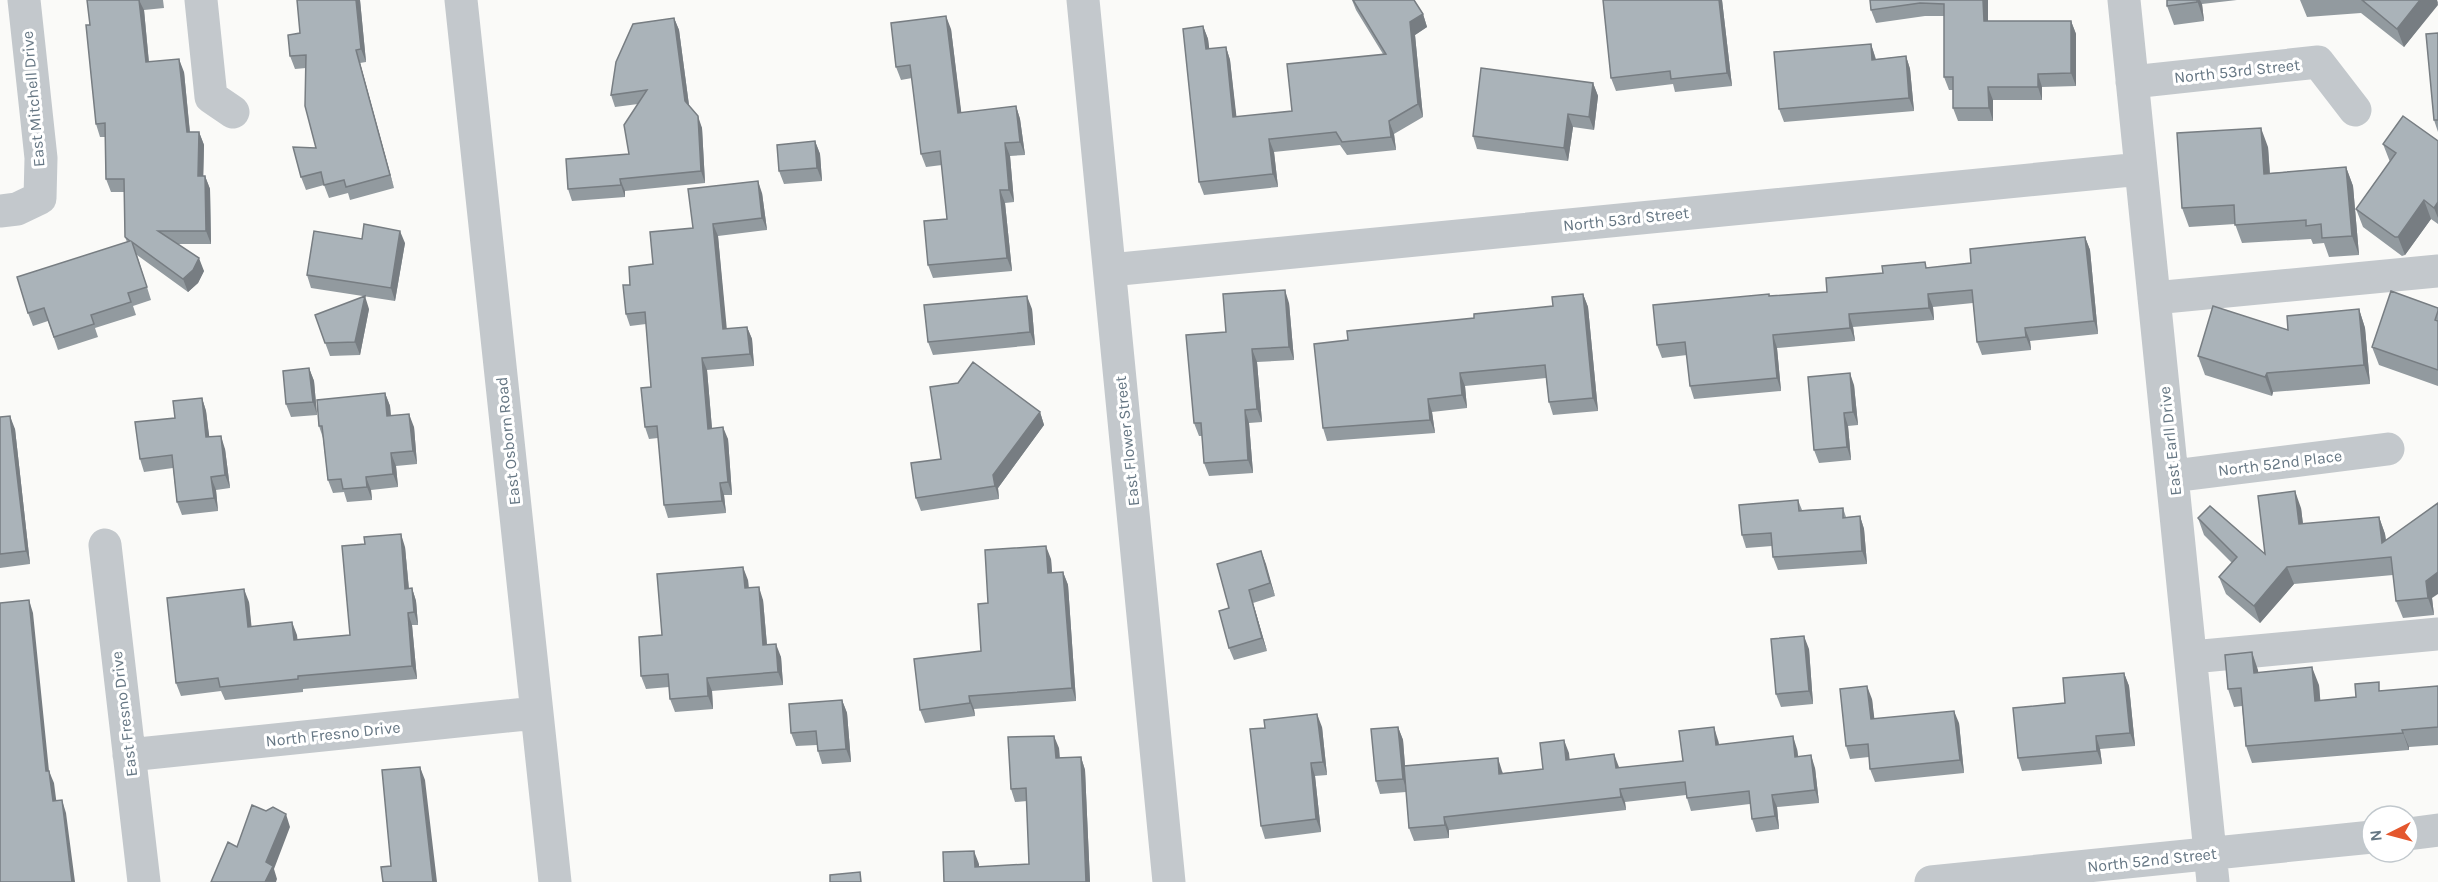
<svg xmlns="http://www.w3.org/2000/svg" width="2438" height="882" font-family="Karla,sans-serif">
	<rect width="100%" height="100%" fill="#fafaf8"/>
	<g fill="none" stroke-linecap="round" stroke-linejoin="round">
		<path stroke="#c3c8cc" stroke-width="33" d="M201 0 211 97 233 112
			M461 0 555 882
			M1083 0 1169 882
			M2124 0 2213 882
			M2132 82 2318 62 2355 110
			M0 211 17 209 40 198 41 158 24 0
			M1110 270 2141 169
			M2154 298 2438 271
			M2173 476 2388 449
			M105 545 144 882
			M2192 657 2438 634
			M129 755 536 713
			M2408 834 2438 830
			M1931 882 2372 837"/>
	</g>
	<path fill="#929a9f" d="M87 0H163L164 8 144 10 149 62 184 72 190 132H199L204 145 203 176H205L210 189 211 244H177L204 271 198 283 188 292 137 255 151 300 133 306 136 315 95 328 98 337 58 350 48 321 33 326 28 313 127 242 125 237V192H111L106 179 105 137H100L96 124 90 25Z
		M297 0H360L366 62 360 63 394 188 350 200 348 193 329 198 324 185 306 190 301 177 316 148 306 68 295 69 290 56 300 33Z
		M1352 0H1414L1423 14 1427 27 1415 35 1423 117 1394 134 1396 150 1347 155 1340 145 1274 152 1278 187 1204 195 1199 182 1203 26 1208 39 1209 49 1226 47 1230 60 1236 117 1292 111 1383 54 1356 10Z
		M1603 0H1722L1732 86 1675 92 1673 84 1616 91 1611 78Z
		M1870 0H1988V21H2071L2076 34V86L2042 87V100H1993V121H1958L1953 108V90H1949L1944 77V16H1925L1876 23 1871 10Z
		M2167 0H2237L2202 4 2204 21 2174 25 2167 6Z
		M2300 0H2437L2438 3 2404 47 2361 13 2307 17Z
		M674 18 679 30 689 105 702 128 705 183 625 191V197L572 201 568 189 629 154 638 104 615 107 611 95Z
		M951 29 961 113 1016 106 1020 119 1025 155 1010 156 1014 202 1005 203 1012 271 933 278 928 265 947 219 942 165 926 167 921 154 912 78 901 80 896 67Z
		M1871 44 1876 59 1906 56 1910 69 1914 111 1784 122 1779 109Z
		M1593 83 1598 96 1594 130 1573 127 1568 161 1477 149 1473 136Z
		M2434 120H2438V132Z
		M815 141 820 154 822 181 784 184 779 171Z
		M2438 141V224L2431 219 2405 255 2402 256 2363 227 2356 209 2390 162 2383 144Z
		M2268 147 2270 173 2346 167 2353 186 2359 255 2329 257 2324 243 2313 244 2311 239 2242 243 2235 224 2189 227 2182 208Z
		M762 193 767 230 718 236 726 329 747 327 752 339 754 366 707 370 712 428 728 439 732 495H724L726 513 668 518 664 505 658 438 649 439 645 427 651 387 646 324 630 326 626 314 630 285 693 228Z
		M2085 237 2090 250 2098 334 2030 341 2031 350 1982 355 1977 342 1973 303 1933 307 1934 320 1853 327 1855 341 1777 348 1781 391 1694 399 1690 386 1687 355 1662 358 1657 345 1769 294 1770 296 1827 292 1883 273 1971 263Z
		M362 239 405 243 395 301 311 288 307 275Z
		M1583 294 1588 307 1598 411 1553 415 1549 402 1546 378 1465 386 1467 408 1432 412 1435 433 1327 441 1323 428 1348 340 1474 318 1553 306Z
		M1289 303 1294 360 1257 362 1262 422 1249 423 1253 473 1209 476 1204 463 1202 436H1199L1194 423 1226 332Z
		M2438 308V386L2379 365 2372 347Z
		M369 309 360 355 330 356 315 315Z
		M1032 309 1035 345 933 355 928 342Z
		M2359 309 2365 328 2370 384 2273 392 2272 396 2205 375 2198 356Z
		M309 368 314 381 317 415 291 417 286 404Z
		M1854 385 1858 425 1848 426 1851 460 1819 463 1814 450Z
		M385 393 390 406 391 416 414 427 417 464 396 466 398 487 371 490 372 500 347 502 344 492 333 493 328 480 323 438 319 426Z
		M202 398 206 411 209 437 225 449 230 488 216 490 218 511 182 515 177 502 173 468 144 472 140 459 175 418Z
		M1040 412 1044 425 998 488 999 499 921 511 916 498 941 459Z
		M0 417 15 429 30 564 0 568Z
		M1798 500 1802 510 1843 508 1846 517 1860 516 1864 529 1867 564 1778 570 1773 557 1772 546 1746 548 1742 535Z
		M2301 508 2303 524 2379 517 2385 534 2386 540 2432 598 2434 615 2403 618 2396 601 2393 575 2294 584 2260 623 2226 594 2219 577 2232 563 2204 535 2198 518 2265 554Z
		M405 547 409 589 412 588 416 601 418 625H412L417 679 303 689V692L225 700 221 691 181 696 176 683 249 602 251 627 297 635V640L350 635Z
		M1261 551 1275 596 1253 603 1267 651 1234 660 1229 648V608Z
		M1051 559 1052 573 1063 572 1068 585 1076 701 974 709 975 716 925 723 920 710 981 651 988 603Z
		M748 580 749 588 763 600 767 644 781 657 783 685 712 691 713 709 675 712 670 699 669 687 646 689 641 676 662 635Z
		M1809 649 1813 704 1781 707 1776 694Z
		M2258 670V672L2319 685 2320 701 2356 697 2382 691 2438 686V745L2409 747V750L2252 763 2246 746 2242 706 2234 707 2228 689Z
		M2124 673 2129 686 2135 746 2100 749 2102 764 2022 771 2018 758 2065 703Z
		M1872 699 1874 719 1959 723 1964 773 1875 782 1870 769 1869 757 1850 759 1846 746Z
		M842 700 847 713 851 762 822 764 818 751 817 745 796 746 791 733Z
		M1322 727 1327 775 1315 776 1321 832 1265 839 1261 826Z
		M1398 727 1403 740 1405 766 1502 771 1503 773 1543 769 1569 753V759L1619 768 1683 761 1718 740 1719 744 1797 749 1798 756 1815 768 1819 803 1777 807 1779 829 1756 832 1752 819 1750 804 1691 811 1686 795 1625 802 1626 810 1449 830V838L1414 841 1409 828 1406 792 1380 794 1376 781Z
		M1059 748 1060 758 1081 757 1085 770 1090 882H944L979 864V867L1029 864 1027 801 1015 802 1011 789Z"/>
	<path fill="#777d82" d="M139 0 144 10 150 75 146 62Z
		M356 0H360L366 62 361 49Z
		M1719 0H1722L1732 86 1727 73Z
		M1983 0H1988V34L1984 21Z
		M2197 0H2200L2202 4 2204 21Z
		M2420 0H2437L2438 5 2404 47 2397 29Z
		M1423 14 1427 27 1415 35 1423 117 1418 104 1410 22Z
		M946 16 951 29 963 126 958 113Z
		M674 18 679 30 690 113 685 101Z
		M2071 21 2076 34V86L2071 73Z
		M1203 26 1208 39 1211 62 1206 49Z
		M1871 44 1875 57 1877 72 1872 60Z
		M1226 47 1230 60 1238 130 1233 117Z
		M356 50 360 63 394 188 390 175Z
		M1906 56 1910 69 1914 111 1909 98Z
		M179 59 184 72 191 145 187 132Z
		M2038 74 2042 87V100L2038 87Z
		M1593 83 1598 96 1594 130 1589 117Z
		M1988 87 1993 100V121L1989 108Z
		M1016 106 1020 119 1025 155 1020 142Z
		M1568 114 1573 127 1568 161 1564 148Z
		M698 116 702 128 705 183 701 171Z
		M1389 121 1394 134 1396 150 1391 137Z
		M2261 128 2268 147 2271 193 2264 174Z
		M199 132 204 145 203 189 198 176Z
		M1269 139 1274 152 1278 187 1273 174Z
		M815 141 820 154 822 181 817 168Z
		M1005 143 1010 156 1014 202 1009 190Z
		M2346 167 2353 186 2359 255 2352 236Z
		M205 176 210 189 211 244 206 231Z
		M620 179 625 191V197L621 185Z
		M758 181 762 193 767 230 762 218Z
		M1000 190 1005 203 1012 271 1007 258Z
		M2424 200 2431 219 2405 255 2398 237Z
		M2438 202V218L2434 208Z
		M713 224 718 236 728 341 723 329Z
		M400 231 405 243 395 301 391 288Z
		M2085 237 2090 250 2098 334 2094 321Z
		M199 258 204 271 198 283 188 292 183 279Z
		M1285 290 1289 303 1294 360 1289 347Z
		M1583 294 1588 307 1598 411 1593 398Z
		M1928 294 1933 307 1934 320 1929 308Z
		M365 296 369 309 360 355 355 342Z
		M1027 296 1032 309 1035 345 1030 332Z
		M2359 309 2365 328 2370 384 2364 365Z
		M1849 314 1853 327 1855 341 1850 328Z
		M747 327 752 339 754 366 750 354Z
		M2025 328 2030 341 2031 350 2026 337Z
		M1773 335 1777 348 1781 391 1777 378Z
		M1252 349 1257 362 1262 422 1257 409Z
		M702 358 707 370 713 441 708 429Z
		M309 368 314 381 317 415 313 402Z
		M1460 373 1465 386 1467 408 1462 395Z
		M1850 373 1854 385 1858 425 1853 412Z
		M2267 373 2273 392 2272 396 2265 377Z
		M385 393 390 406 392 429 387 416Z
		M202 398 206 411 211 450 206 437Z
		M1428 399 1432 412 1435 433 1430 420Z
		M1245 410 1249 423 1253 473 1248 460Z
		M1040 412 1044 425 998 488 999 499 995 486 993 475Z
		M1844 413 1848 426 1851 460 1847 447Z
		M409 414 414 427 417 464 413 451Z
		M10 416 15 429 30 564 26 551Z
		M723 427 728 439 732 495 728 482Z
		M221 436 225 449 230 488 225 475Z
		M391 453 396 466 398 487 393 474Z
		M211 477 216 490 218 511 214 498Z
		M366 477 371 490 372 500 367 487Z
		M720 483 724 495 726 513 722 501Z
		M2295 491 2301 508 2305 541 2299 524Z
		M1860 516 1864 529 1867 564 1862 551Z
		M2379 517 2385 534 2388 558 2382 543Z
		M401 534 405 547 410 602 405 589Z
		M1046 546 1051 559 1053 586 1048 573Z
		M1261 551 1266 564 1275 596 1270 583Z
		M743 567 748 580 749 601 745 588Z
		M2287 567 2294 584 2260 623 2254 606Z
		M1063 572 1068 585 1076 701 1072 688Z
		M2438 572V594L2432 598 2434 615 2428 598 2426 581Z
		M759 587 763 600 768 658 763 645Z
		M412 588 416 601 418 625 414 612Z
		M244 589 249 602 253 640 248 627Z
		M1249 590 1253 603 1267 651 1262 638Z
		M29 600 33 613 49 771 54 783 58 814 53 801 46 771Z
		M408 613 412 625 417 679 412 666Z
		M292 622 297 635 299 653 294 640Z
		M1804 636 1809 649 1813 704 1809 691Z
		M776 644 781 657 783 685 778 672Z
		M2252 652 2258 670 2260 690 2254 673Z
		M2312 667 2319 685 2322 719 2315 701Z
		M2124 673 2129 686 2135 746 2130 733Z
		M707 678 712 691 713 709 708 696Z
		M1867 686 1872 699 1876 732 1871 719Z
		M969 696 974 709 975 716 970 703Z
		M842 700 847 713 851 762 846 749Z
		M1954 711 1959 723 1964 773 1960 760Z
		M1317 714 1322 727 1327 775 1323 762Z
		M1398 727 1403 740 1407 791 1403 779Z
		M1714 727 1718 740 1721 757 1716 745Z
		M2402 730 2409 747V750L2403 733Z
		M1054 736 1059 748 1060 771 1056 758Z
		M1793 736 1797 749 1800 769 1795 757Z
		M2096 736 2100 749 2102 764 2097 751Z
		M1564 740 1569 753 1571 772 1566 760Z
		M1614 754 1619 767 1621 781 1616 768Z
		M1811 755 1815 768 1819 803 1815 790Z
		M1081 757 1085 770 1090 882H1086Z
		M1498 758 1502 771 1504 787 1499 774Z
		M1311 763 1315 776 1321 832 1316 819Z
		M420 767 425 780 437 882H433Z
		M1620 789 1625 802 1626 810 1621 797Z
		M1772 795 1777 807 1779 829 1775 816Z
		M62 800 66 813 75 882H72Z
		M286 814 290 827 274 869 277 879 276 882H265L266 862Z
		M1444 817 1449 830V838L1445 825Z
		M974 851 979 864V880L975 867Z"/>
	<path fill="#aab3b9" stroke="#777d82" stroke-width="1.5" d="M87 0H139L146 62 179 59 187 132H199L198 176H205L206 231H158L199 258 193 270 183 279 132 242 147 287 128 293 131 302 91 315 94 324 54 337 44 308 28 313 17 277 130 241 125 237 124 179H106L105 123 96 124 86 25H90Z
		M297 0H356L361 49 356 50 390 175 346 187 344 180 324 185 321 172 301 177 293 147 316 148 305 106 306 55 290 56 288 35 300 33Z
		M1353 0H1414L1423 14 1410 22 1418 104 1389 121 1391 137 1342 142 1336 132 1269 139 1273 174 1199 182 1183 29 1203 26 1206 49 1226 47 1233 117 1292 111 1287 64 1386 54Z
		M1603 0H1719L1727 73 1671 79 1670 71 1611 78Z
		M1870 0H1983L1984 21H2071V73L2038 74V87H1988L1989 108H1953V77H1944V4L1920 3 1871 10Z
		M2167 0H2197V2L2167 6Z
		M2362 0H2420L2397 29Z
		M946 16 958 113 1016 106 1020 142 1005 143 1009 190H1000L1007 258 928 265 924 221 947 219 940 151 921 154 910 65 896 67 891 23Z
		M674 18 685 101 698 116 701 171 620 179 621 185 568 189 566 159 629 154 624 125 647 90 611 95 616 62 633 24Z
		M2438 33V120H2434L2426 34Z
		M1871 44 1872 60 1906 56 1909 98 1779 109 1774 52Z
		M1481 68 1593 83 1589 117 1568 114 1564 148 1473 136Z
		M2403 116 2438 141V202L2434 208 2424 200 2398 237H2395L2356 209 2396 153 2383 144Z
		M2261 128 2264 174 2346 167 2352 236 2322 238 2321 224 2306 226V220L2235 225 2234 205 2182 208 2177 133Z
		M815 141 817 168 779 171 777 145Z
		M758 181 762 218 713 224 723 329 747 327 750 354 702 358 708 429 723 427 728 482 720 483 722 501 664 505 657 426 645 427 641 388 651 387 645 312 626 314 623 285H630L629 267 653 264 650 232 693 228 688 189Z
		M364 224 400 231 391 288 307 275 314 231 362 239Z
		M2085 237 2094 321 2025 328 2026 337 1977 342 1972 290 1928 294 1929 308 1849 314 1850 328 1773 335 1777 378 1690 386 1685 342 1657 345 1653 305 1769 294V296L1827 292 1826 278 1883 273 1882 266 1925 262 1926 268 1971 263 1970 249Z
		M1285 290 1289 347 1252 349 1257 409 1245 410 1248 460 1204 463 1201 423H1194L1186 335 1226 332 1223 294Z
		M2391 291 2438 308V311L2435 320 2438 321V370L2372 347Z
		M1583 294 1593 398 1549 402 1545 365 1460 373 1462 395 1428 399 1430 420 1323 428 1314 344 1348 340 1347 331 1474 318V314L1553 306 1552 297Z
		M365 296 355 342 325 343 315 315Z
		M1027 296 1030 332 928 342 924 305Z
		M2213 306 2288 330 2287 316 2359 309 2364 365 2267 373 2265 377 2198 356Z
		M973 362 1040 412 993 475 995 486 916 498 911 463 941 459 930 387 958 383Z
		M309 368 313 402 286 404 283 371Z
		M1850 373 1853 412 1844 413 1847 447 1814 450 1808 377Z
		M385 393 387 416 409 414 413 451 391 453 393 474 366 477 367 487 343 489 341 479 328 480 322 426H319L317 400Z
		M202 398 206 437 221 436 225 475 211 477 214 498 177 502 172 455 140 459 135 422 175 418 173 401Z
		M10 416 26 551 0 554V417Z
		M2295 491 2299 524 2379 517 2382 543 2438 503V572L2426 581 2428 598 2396 601 2391 557 2287 567 2254 606 2219 577 2237 557 2198 518 2210 506 2265 554 2258 496Z
		M1798 500 1799 511 1843 508V518L1860 516 1862 551 1773 557 1771 533 1742 535 1739 505Z
		M401 534 405 589 412 588 414 612 408 613 412 666 298 676V679L220 687 218 678 176 683 167 598 244 589 248 627 292 622 294 640 350 635 342 546 365 544 364 537Z
		M1046 546 1048 573 1063 572 1072 688 969 696 970 703 920 710 914 659 981 651 978 604 988 603 985 550Z
		M1261 551 1270 583 1249 590 1262 638 1229 648 1219 611 1229 608 1217 564Z
		M743 567 745 588 759 587 763 645 776 644 778 672 707 678 708 696 670 699 668 674 641 676 639 637 662 635 657 574Z
		M29 600 46 771H49L53 801 62 800 72 882H0V603Z
		M1804 636 1809 691 1776 694 1771 639Z
		M2252 652 2254 673 2312 667 2315 701 2356 697 2355 684 2379 682V691L2438 686V727L2402 730 2403 733 2246 746 2241 688 2228 689 2225 655Z
		M2124 673 2130 733 2096 736 2097 751 2018 758 2013 708 2065 703 2063 678Z
		M1867 686 1871 719 1954 711 1960 760 1870 769 1868 744 1846 746 1840 689Z
		M842 700 846 749 818 751 816 731 791 733 789 704Z
		M1317 714 1323 762 1311 763 1316 819 1261 826 1250 729 1265 728 1264 720Z
		M1398 727 1403 779 1376 781 1371 729Z
		M1714 727 1716 745 1793 736 1795 757 1811 755 1815 790 1772 795 1775 816 1752 819 1749 791 1687 798 1685 782 1620 789 1621 797 1444 817 1445 825 1409 828 1404 766 1498 758 1499 774 1543 769 1540 743 1564 740 1566 760 1614 754 1616 768 1683 761 1679 731Z
		M1054 736 1056 758 1081 757 1086 882H944L943 852 974 851 975 867 1029 864 1026 788 1011 789 1008 737Z
		M420 767 433 882H383L381 867 391 866 382 770Z
		M252 805 266 811 273 807 286 814 266 862 273 866 265 882H211L228 842 237 847Z
		M860 872 861 882H830V875Z"/>
	<g text-anchor="middle" dominant-baseline="central" stroke-width="6" stroke-linejoin="round" paint-order="stroke">
		<g font-size="16" fill="#657683" stroke="#fff">
			<text transform="translate(2237 71) rotate(-6)">North 53rd Street</text>
			<text transform="translate(33 99) rotate(-95)">East Mitchell Drive</text>
			<text transform="translate(1626 219) rotate(-6)">North 53rd Street</text>
			<text transform="translate(508 441) rotate(-96)">East Osborn Road</text>
			<text transform="translate(1127 441) rotate(-96)">East Flower Street</text>
			<text transform="translate(2170 441) rotate(-96)">East Earll Drive</text>
			<text transform="translate(2280 463) rotate(-7)">North 52nd Place</text>
			<text transform="translate(124 714) rotate(-97)">East Fresno Drive</text>
			<text transform="translate(333 734) rotate(-6)">North Fresno Drive</text>
			<text transform="translate(2152 860) rotate(-6)">North 52nd Street</text>
		</g>
	</g>
	<g transform="translate(2390 834) rotate(264)"><circle r="28" fill="#ffffff" stroke="#c1c8cd" stroke-width="1.5"/>
	<path d="M0-4.5L10 22L0 15L-10 22Z" fill="#e4572e"/>
	<text y="-9" font-size="16" font-weight="bold" text-anchor="middle" fill="#657683">N</text>
	</g>
</svg>
